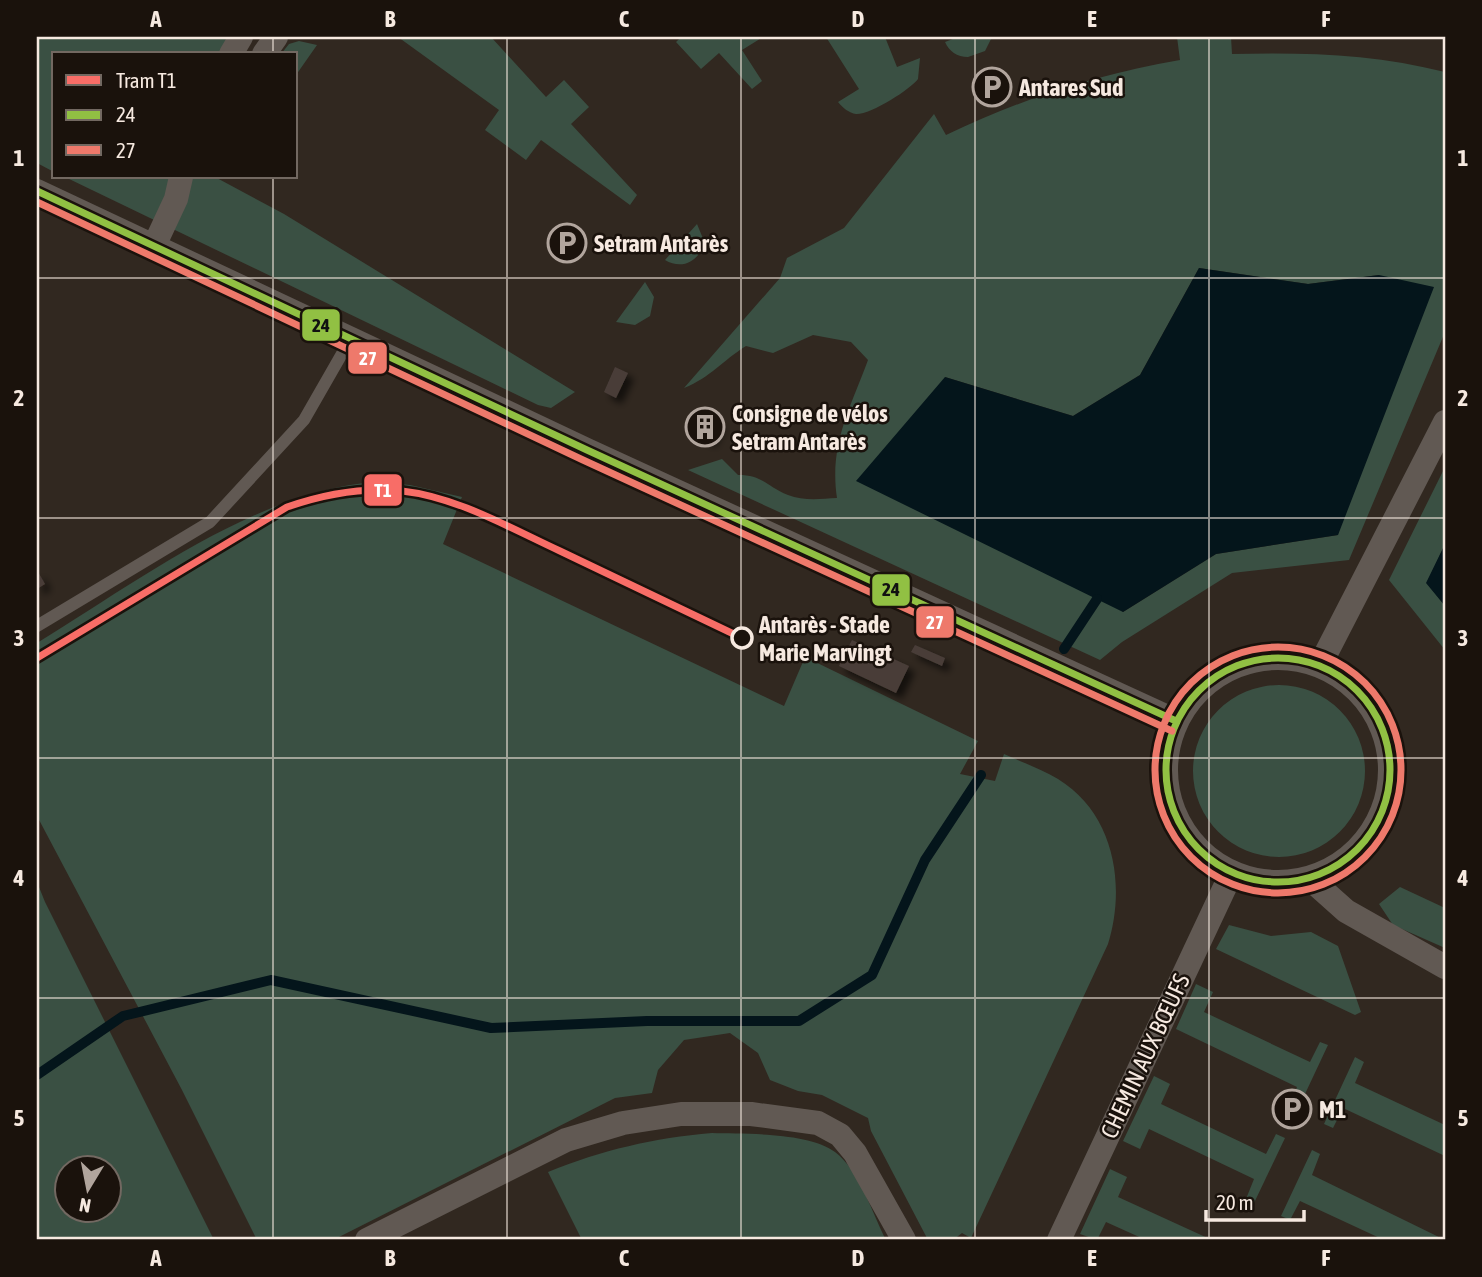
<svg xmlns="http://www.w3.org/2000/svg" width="1482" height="1277" font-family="'Asap Condensed',sans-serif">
	<defs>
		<filter id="shadow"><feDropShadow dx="6" dy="6" stdDeviation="3.5" flood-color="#0009"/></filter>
	</defs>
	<rect width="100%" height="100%" fill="#312820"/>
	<path fill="#3a5043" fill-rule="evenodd" d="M37 37H251L239 54H54V172L37 163Z
		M398 37H491L546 97 564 80 589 107 571 124 637 195 630 205 541 140 526 160 485 130 499 110Z
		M681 37H763L742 50 762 81 752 89 719 53 701 69 676 42Z
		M826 37H885L897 67 920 58 918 79C911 89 870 115 856 114 849 113 843 108 838 102L859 89Z
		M958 37H992L985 51 968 57C957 57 949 51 945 42Z
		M1177 37H1231L1232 54C1304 52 1375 54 1445 72V332L1349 560 1232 573 1122 642 1100 660 688 470 722 459 738 475C763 475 766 486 788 495 803 501 820 499 837 498 829 445 850 409 868 360L851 342 813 335 773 353 746 346C722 361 711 377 684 388L780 278 787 258 844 228 934 114 946 135C1024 98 1095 75 1180 60ZM1199 268 1308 284 1379 275 1338 535 1216 554 1123 612 945 377 1073 416 1140 375Z
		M299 41 317 45 296 75V54H281L289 44Z
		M65 177H215L284 214 575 392 551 408 538 405Z
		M697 224 704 241C701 260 683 271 665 260Z
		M645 282 654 297 650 316 635 325 616 322Z
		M1445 467V544L1427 583 1445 606V650L1389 580Z
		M376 482 410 485 462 497 443 544 784 706 805 657 978 741 960 774 995 781 1004 754C1022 762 1041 769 1058 779 1115 814 1126 886 1108 944L971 1238 962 1233 953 1240H928L871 1131 868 1118 822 1095 798 1091 770 1080 758 1053 730 1033 684 1040 658 1070 652 1093 615 1098 333 1240H257L182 1090 37 816V643C137 582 258 490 376 482Z
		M1193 771a86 86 0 1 1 172 0a86 86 0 1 1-172 0Z
		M37 882 45 902 214 1240H37ZM66 1168H108V1210H66Z
		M1400 887 1445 908V948L1393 925 1379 904Z
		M1229 925 1271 936 1311 932 1338 946 1361 1012 1355 1015 1216 949Z
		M1196 984 1213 992 1204 1012 1310 1062 1320 1042 1328 1045 1297 1111 1289 1107 1297 1087 1176 1029Z
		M1355 1057 1364 1062 1355 1083 1445 1125V1156L1343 1108 1333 1128 1324 1124Z
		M1154 1076 1170 1084 1161 1104 1266 1154 1276 1134 1285 1138 1254 1203 1246 1199 1254 1179 1149 1129 1140 1149 1123 1141Z
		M712 1133C744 1134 809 1132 835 1152 860 1171 872 1213 886 1240H582L548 1172C602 1150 654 1138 712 1133Z
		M1312 1150 1320 1154 1312 1175 1445 1240H1384L1300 1201 1290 1220 1281 1216Z
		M1110 1169 1127 1177 1118 1197 1212 1240H1146L1106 1222 1097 1240 1080 1234Z"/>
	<path fill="#04151b" d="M1199 268 1308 284 1379 275 1434 287 1338 535 1216 554 1123 612 856 481 945 377 1073 416 1140 375Z
		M1445 544V606L1426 583Z"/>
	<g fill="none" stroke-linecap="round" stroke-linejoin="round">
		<path stroke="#04151b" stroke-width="10" d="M1064 649 1097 599
			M37 1075 123 1016 271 980 491 1028 647 1021H799L872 975 925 860 981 775"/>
	</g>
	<path fill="#493e39" filter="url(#shadow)" d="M615 367 628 373 616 398 604 392Z
		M701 413 719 422 710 441 692 432Z
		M37 570 45 584 37 589Z
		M852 640 909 666 896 693 839 666Z
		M915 645 945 658 942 666 911 652Z"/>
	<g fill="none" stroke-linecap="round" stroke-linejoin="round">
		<path stroke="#615953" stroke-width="12" d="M37 626 210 522 304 420 351 338"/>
		<path stroke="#615953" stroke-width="24" d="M231 54 241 37
			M264 54 276 37
			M37 191 587 450 1176 721
			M154 246 176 199 181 177
			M1166 770a112 112 0 1 1 224 0a112 112 0 1 1-224 0Z
			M1320 665 1445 422
			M1309 878 1346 911 1445 967
			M367 1240 566 1140 623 1123 681 1114H751L818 1123 840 1135 855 1153 904 1240
			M1059 1240 1232 872"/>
		<defs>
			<path id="bus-1" d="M37 191 587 450 1176 721
				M1166 770a112 112 0 1 1 224 0a112 112 0 1 1-224 0Z"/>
			<path id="bus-2" d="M37 202 583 460 1172 731
				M1155 770a123 123 0 1 1 246 0a123 123 0 1 1-246 0Z"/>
		</defs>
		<use href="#bus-1" stroke="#1a120c" stroke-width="12"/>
		<use href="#bus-2" stroke="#1a120c" stroke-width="12"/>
		<use href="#bus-1" stroke="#91c043" stroke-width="7"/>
		<use href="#bus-2" stroke="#ee796b" stroke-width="7"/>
		<defs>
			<path id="tram-1" d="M37 658 287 507C324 494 362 487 402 491 457 497 510 528 560 551 621 580 681 609 742 638"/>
		</defs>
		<use href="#tram-1" stroke="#1a120c" stroke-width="12"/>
		<use href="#tram-1" stroke="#f86d67" stroke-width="7"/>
	</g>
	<path fill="none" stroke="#f6e9e0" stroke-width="2" stroke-opacity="0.55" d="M273 37V54M507 37V1240M741 37V1240M975 37V1240M1209 37V1240M273 177V1240M37 278H1445M37 518H1445M37 758H1445M37 998H1445"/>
	<defs>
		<symbol id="parking-ring" viewBox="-11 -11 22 22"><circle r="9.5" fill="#1a120c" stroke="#b1a59d" stroke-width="1.5"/><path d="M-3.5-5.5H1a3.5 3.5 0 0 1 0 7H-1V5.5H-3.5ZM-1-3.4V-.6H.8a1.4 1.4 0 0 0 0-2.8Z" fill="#b1a59d"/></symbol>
		<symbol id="building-ring" viewBox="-11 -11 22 22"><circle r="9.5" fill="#1a120c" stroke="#b1a59d" stroke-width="1.5"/><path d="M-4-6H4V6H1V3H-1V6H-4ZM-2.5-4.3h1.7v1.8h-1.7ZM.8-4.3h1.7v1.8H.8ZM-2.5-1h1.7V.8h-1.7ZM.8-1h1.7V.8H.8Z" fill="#b1a59d"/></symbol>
	</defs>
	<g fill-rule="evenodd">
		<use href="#parking-ring" x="970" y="65" width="44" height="44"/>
		<use href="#parking-ring" x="545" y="221" width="44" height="44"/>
		<use href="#building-ring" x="683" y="405" width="44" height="44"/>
		<use href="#parking-ring" x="1270" y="1087" width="44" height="44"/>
	</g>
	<circle fill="#1a120c" stroke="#f6e9e0" stroke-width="3.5" cx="742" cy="638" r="10"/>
	<g text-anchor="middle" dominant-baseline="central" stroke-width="5" stroke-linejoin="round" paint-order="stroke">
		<g font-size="24" font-weight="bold" fill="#f6e9e0" stroke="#1a120c" text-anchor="start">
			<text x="1019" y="87">Antares Sud</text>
			<text x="594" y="243">Setram Antarès</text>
			<text x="732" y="413">Consigne de vélos<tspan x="732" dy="28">Setram Antarès</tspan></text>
			<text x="1319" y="1109">M1</text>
		</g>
		<g font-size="24" font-weight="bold" fill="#f6e9e0" stroke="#1a120c" text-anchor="start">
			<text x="759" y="624">Antarès - Stade<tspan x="759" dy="28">Marie Marvingt</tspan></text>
		</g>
		<g font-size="24" fill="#f6e9e0" stroke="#1a120c">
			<text transform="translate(1145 1056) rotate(-65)">CHEMIN AUX BŒUFS</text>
		</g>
	</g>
	<g stroke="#1a120c" stroke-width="2.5">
		<rect x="301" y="308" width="40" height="34" rx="7" fill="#91c043"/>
		<rect x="347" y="341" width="41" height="34" rx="7" fill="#ee796b"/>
		<rect x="363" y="473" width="40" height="34" rx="7" fill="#f86d67"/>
		<rect x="871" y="573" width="40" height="34" rx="7" fill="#91c043"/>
		<rect x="915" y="605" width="40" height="34" rx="7" fill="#ee796b"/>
	</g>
	<g font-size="19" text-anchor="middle" font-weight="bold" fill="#fff">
		<text x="368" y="365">27</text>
		<text x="383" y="497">T1</text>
		<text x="935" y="629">27</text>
	</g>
	<g font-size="19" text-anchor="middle" font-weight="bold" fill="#111">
		<text x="321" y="332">24</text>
		<text x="891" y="596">24</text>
	</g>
	<rect width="1482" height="1277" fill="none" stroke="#1a120c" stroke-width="77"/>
	<rect x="52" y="52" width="245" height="126" fill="#1a120c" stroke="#726861" stroke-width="2"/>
	<rect x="66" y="75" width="35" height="10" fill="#f86d67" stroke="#726861" stroke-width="2"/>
	<text x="116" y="88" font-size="21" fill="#f6e9e0">Tram T1</text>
	<rect x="66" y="110" width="35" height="10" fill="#91c043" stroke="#726861" stroke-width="2"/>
	<text x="116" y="122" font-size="21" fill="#f6e9e0">24</text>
	<rect x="66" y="145" width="35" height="10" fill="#ee796b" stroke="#726861" stroke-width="2"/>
	<text x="116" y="158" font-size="21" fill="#f6e9e0">27</text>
	<g transform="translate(88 1189) rotate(190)"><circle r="33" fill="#1a120c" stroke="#726861" stroke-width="2"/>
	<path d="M0-5L12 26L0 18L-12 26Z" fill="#b1a59d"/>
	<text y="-10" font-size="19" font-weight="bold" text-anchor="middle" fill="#f6e9e0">N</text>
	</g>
	<path d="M1206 1210v10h98v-10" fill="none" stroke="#f6e9e0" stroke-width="3.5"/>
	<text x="1216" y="1210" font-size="21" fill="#f6e9e0" stroke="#1a120c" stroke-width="5" paint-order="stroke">20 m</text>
	<rect x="38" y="38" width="1406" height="1200" fill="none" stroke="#f6e9e0" stroke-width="2.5"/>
	<g font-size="23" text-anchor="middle" font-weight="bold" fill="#f6e9e0">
		<text x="156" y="27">A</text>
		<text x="390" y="27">B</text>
		<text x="624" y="27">C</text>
		<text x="858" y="27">D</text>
		<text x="1092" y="27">E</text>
		<text x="1326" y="27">F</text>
		<text x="19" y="166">1</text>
		<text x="1463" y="166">1</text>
		<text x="19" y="406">2</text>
		<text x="1463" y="406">2</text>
		<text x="19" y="646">3</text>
		<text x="1463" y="646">3</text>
		<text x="19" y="886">4</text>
		<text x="1463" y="886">4</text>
		<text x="19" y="1126">5</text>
		<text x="1463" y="1126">5</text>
		<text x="156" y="1266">A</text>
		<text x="390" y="1266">B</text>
		<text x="624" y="1266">C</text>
		<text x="858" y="1266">D</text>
		<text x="1092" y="1266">E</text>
		<text x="1326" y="1266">F</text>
	</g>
</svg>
